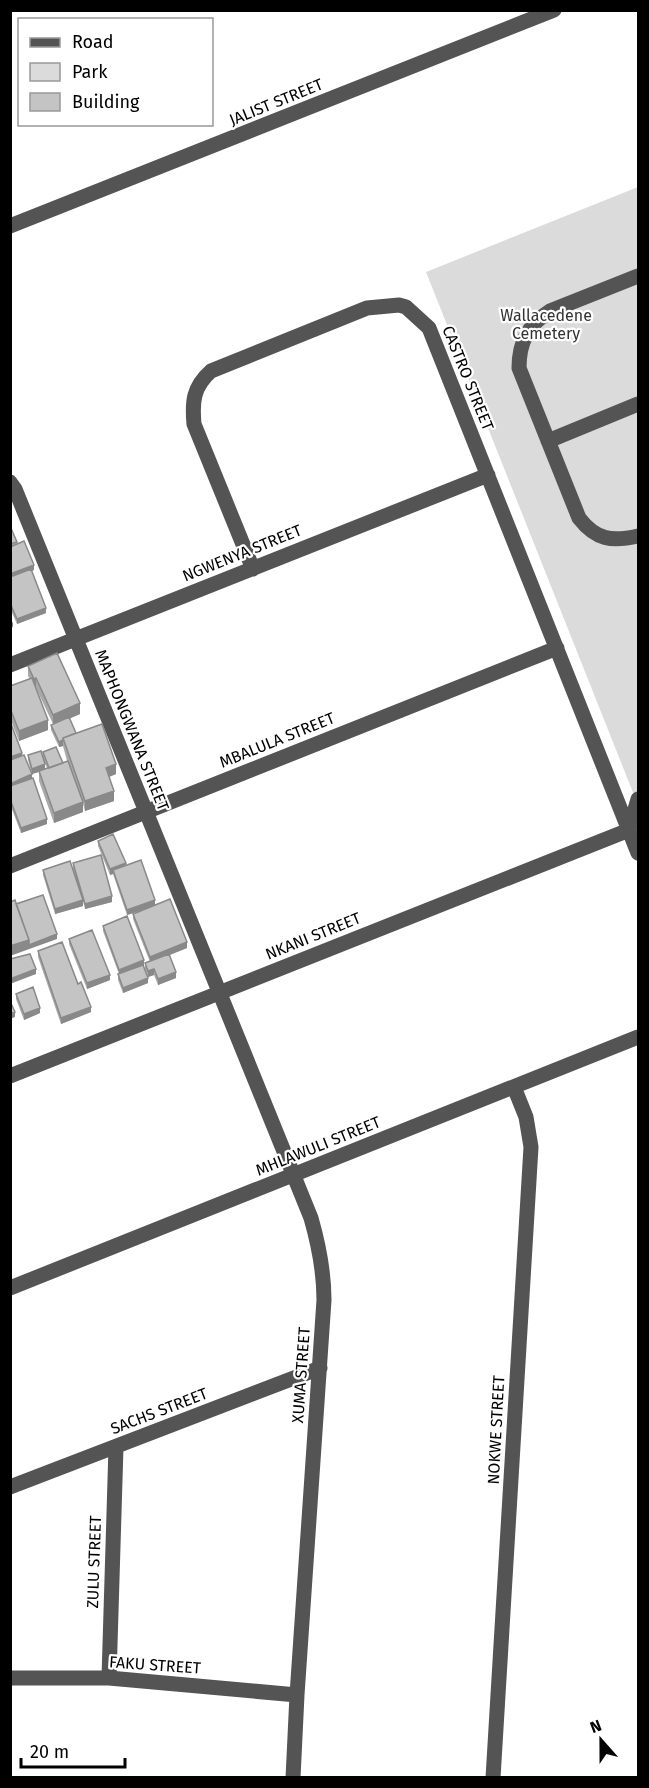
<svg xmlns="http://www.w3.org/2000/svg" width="649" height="1788" font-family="'Fira Sans',sans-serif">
	<rect width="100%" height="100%" fill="#fff"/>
	<path fill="#dbdbdb" d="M638 187V805L426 272Z"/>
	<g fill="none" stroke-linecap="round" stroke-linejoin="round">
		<path stroke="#545454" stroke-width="15" d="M10 226 554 10
			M638 276 550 311C528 325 519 342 519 368L579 518C596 540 612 542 638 536
			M548 441 638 404
			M10 482 15 489 311 1218C319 1246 324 1271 324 1300L297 1695 293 1778
			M253 569 194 424C192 402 193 387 211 371L367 308 399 305 406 307 429 328 638 853
			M10 665 488 475
			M629 830 638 799
			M10 866 557 648
			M10 1076 629 830
			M10 1288 638 1037
			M10 1487 320 1368
			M10 1678H109L297 1695
			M109 1678 116 1447
			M493 1778 531 1147 526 1117 514 1087"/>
	</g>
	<path fill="#a9a9a9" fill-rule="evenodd" d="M10 526 17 544 34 570 31 571 46 613 17 624 10 608Z
		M28 666 80 714 70 718 76 733 116 774 109 777 114 801 85 811 83 804V812L54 823 39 781V772L32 774 28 760V755L43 757V752L63 763 67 761 63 746 59 747 51 730V725L53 724 36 688 48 730 19 741 10 718V686L30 679 28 676ZM43 758 47 768 45 769Z
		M10 721 22 756 32 778 47 824 21 833 10 804Z
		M98 841 126 865 187 948 169 955 176 978 158 985 154 975 148 977 145 969V963L150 962 133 919V914L144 909 127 915 113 874 110 875 98 846Z
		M73 863 112 902 85 909 83 901V906L55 914 43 875V870L73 868Z
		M103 926 144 965 148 983 123 993 118 980V974H119L103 931Z
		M69 939 110 980 87 989 69 944Z
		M38 951 78 984 91 1012 61 1024 38 957Z
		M16 994 40 1013 24 1020 16 999Z"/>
	<path fill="#898989" d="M34 565V570L10 579V574Z
		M46 608V613L17 624V619Z
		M13 622V627L10 628V623Z
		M36 678V688L34 689V679Z
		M80 703V714L53 726V715Z
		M48 720V730L19 741V731Z
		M63 740V746L59 747V742Z
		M22 753V759L10 763V757Z
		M45 764V770L32 774V769Z
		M116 764V774L106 778V768Z
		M32 774V780L10 789V784Z
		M114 791V801L85 811V801Z
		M83 802V812L54 823V813Z
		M47 819V824L21 833V828Z
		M126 863V868L113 870V874L110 875V869Z
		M112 896V902L85 909V904Z
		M83 900V906L55 914V909Z
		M155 900V906L127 915V910Z
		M57 934V939L10 956V946L29 940Z
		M187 942V948L150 963V957Z
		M144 960V965L119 975V970Z
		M36 969V974L10 984V979Z
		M154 969V975L148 977V971Z
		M176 972V978L158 985V979Z
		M110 975V980L87 989V983Z
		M148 978V983L123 993V988Z
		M91 1007V1012L61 1024V1018Z
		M40 1008V1013L24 1020V1014Z
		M15 1012V1017L10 1019V1014Z"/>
	<path fill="#c4c4c4" stroke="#898989" stroke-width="1.5" d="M10 526 17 542 10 544Z
		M24 541 34 565 10 574V547Z
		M31 569 46 608 17 619 10 603V577Z
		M57 653 80 703 53 715 36 678 34 679 28 666Z
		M32 678 48 720 19 731 10 708V686Z
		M69 717 76 733 63 738V740L59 742 51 725Z
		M10 721 22 753 10 757Z
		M102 724 116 764 106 768 114 791 85 801 63 738Z
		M56 747 63 763 49 768 43 752Z
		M41 751 45 764 32 769 28 755Z
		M24 755 32 774 10 784V760Z
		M68 761 83 802 54 813 39 771Z
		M33 778 47 819 21 828 10 799V786Z
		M113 834 126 863 110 869 98 841Z
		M101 855 112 896 85 904 73 863Z
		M141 860 155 900 127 910 113 870Z
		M70 861 83 900 55 909 43 870Z
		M43 895 57 934 29 945V940L16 904Z
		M170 899 187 942 150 957 133 914Z
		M15 900 29 940 10 946V902Z
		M127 916 144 960 119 970 103 926Z
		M92 930 110 975 87 983 69 939Z
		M62 942 78 984 81 982 91 1007 61 1018 38 951Z
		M30 954 36 969 10 979V959Z
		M169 954 176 972 158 979 154 969 148 971 145 963Z
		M143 965 148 978 123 988 118 974Z
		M33 987 40 1008 24 1014 16 994Z
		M10 1001 15 1012 10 1014Z"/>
	<g text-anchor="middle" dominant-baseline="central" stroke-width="4.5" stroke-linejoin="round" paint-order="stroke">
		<g font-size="16" fill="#000" stroke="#fff">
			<text transform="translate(276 102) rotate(-22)">JALIST STREET</text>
			<text transform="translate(468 378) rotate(68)">CASTRO STREET</text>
			<text transform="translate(242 553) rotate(-22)">NGWENYA STREET</text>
			<text transform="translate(132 730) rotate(68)">MAPHONGWANA STREET</text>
			<text transform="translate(277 740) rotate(-22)">MBALULA STREET</text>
			<text transform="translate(313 936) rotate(-22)">NKANI STREET</text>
			<text transform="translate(318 1146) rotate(-22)">MHLAWULI STREET</text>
			<text transform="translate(301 1375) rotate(-86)">XUMA STREET</text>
			<text transform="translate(159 1411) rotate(-21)">SACHS STREET</text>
			<text transform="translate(496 1430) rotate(-87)">NOKWE STREET</text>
			<text transform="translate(94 1562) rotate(-88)">ZULU STREET</text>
			<text transform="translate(155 1665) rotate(4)">FAKU STREET</text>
		</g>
		<g font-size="16" fill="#323232" stroke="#fff">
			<text x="546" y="315">Wallacedene<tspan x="546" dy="18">Cemetery</tspan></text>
		</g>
	</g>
	<rect width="649" height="1788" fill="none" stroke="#000000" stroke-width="24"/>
	<rect x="18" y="18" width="195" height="108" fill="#ffffff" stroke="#999999" stroke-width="1.5"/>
	<rect x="30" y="38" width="30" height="9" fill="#545454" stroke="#999999" stroke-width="1.5"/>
	<text x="72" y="48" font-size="18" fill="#000000">Road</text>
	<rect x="30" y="63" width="30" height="18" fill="#dbdbdb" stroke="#999999" stroke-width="1.5"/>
	<text x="72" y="78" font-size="18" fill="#000000">Park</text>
	<rect x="30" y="93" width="30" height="18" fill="#c4c4c4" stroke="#999999" stroke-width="1.5"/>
	<text x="72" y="108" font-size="18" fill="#000000">Building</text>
	<g transform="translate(601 1740) rotate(339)" stroke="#ffffff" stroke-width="4.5" paint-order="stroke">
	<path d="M0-4.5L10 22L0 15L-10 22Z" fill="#000000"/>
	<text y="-9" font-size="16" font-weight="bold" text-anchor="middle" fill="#000000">N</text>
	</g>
	<path d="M21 1758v9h104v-9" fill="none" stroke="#000000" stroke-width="3"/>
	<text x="30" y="1758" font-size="18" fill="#000000" stroke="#ffffff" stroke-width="4.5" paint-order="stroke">20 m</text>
</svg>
